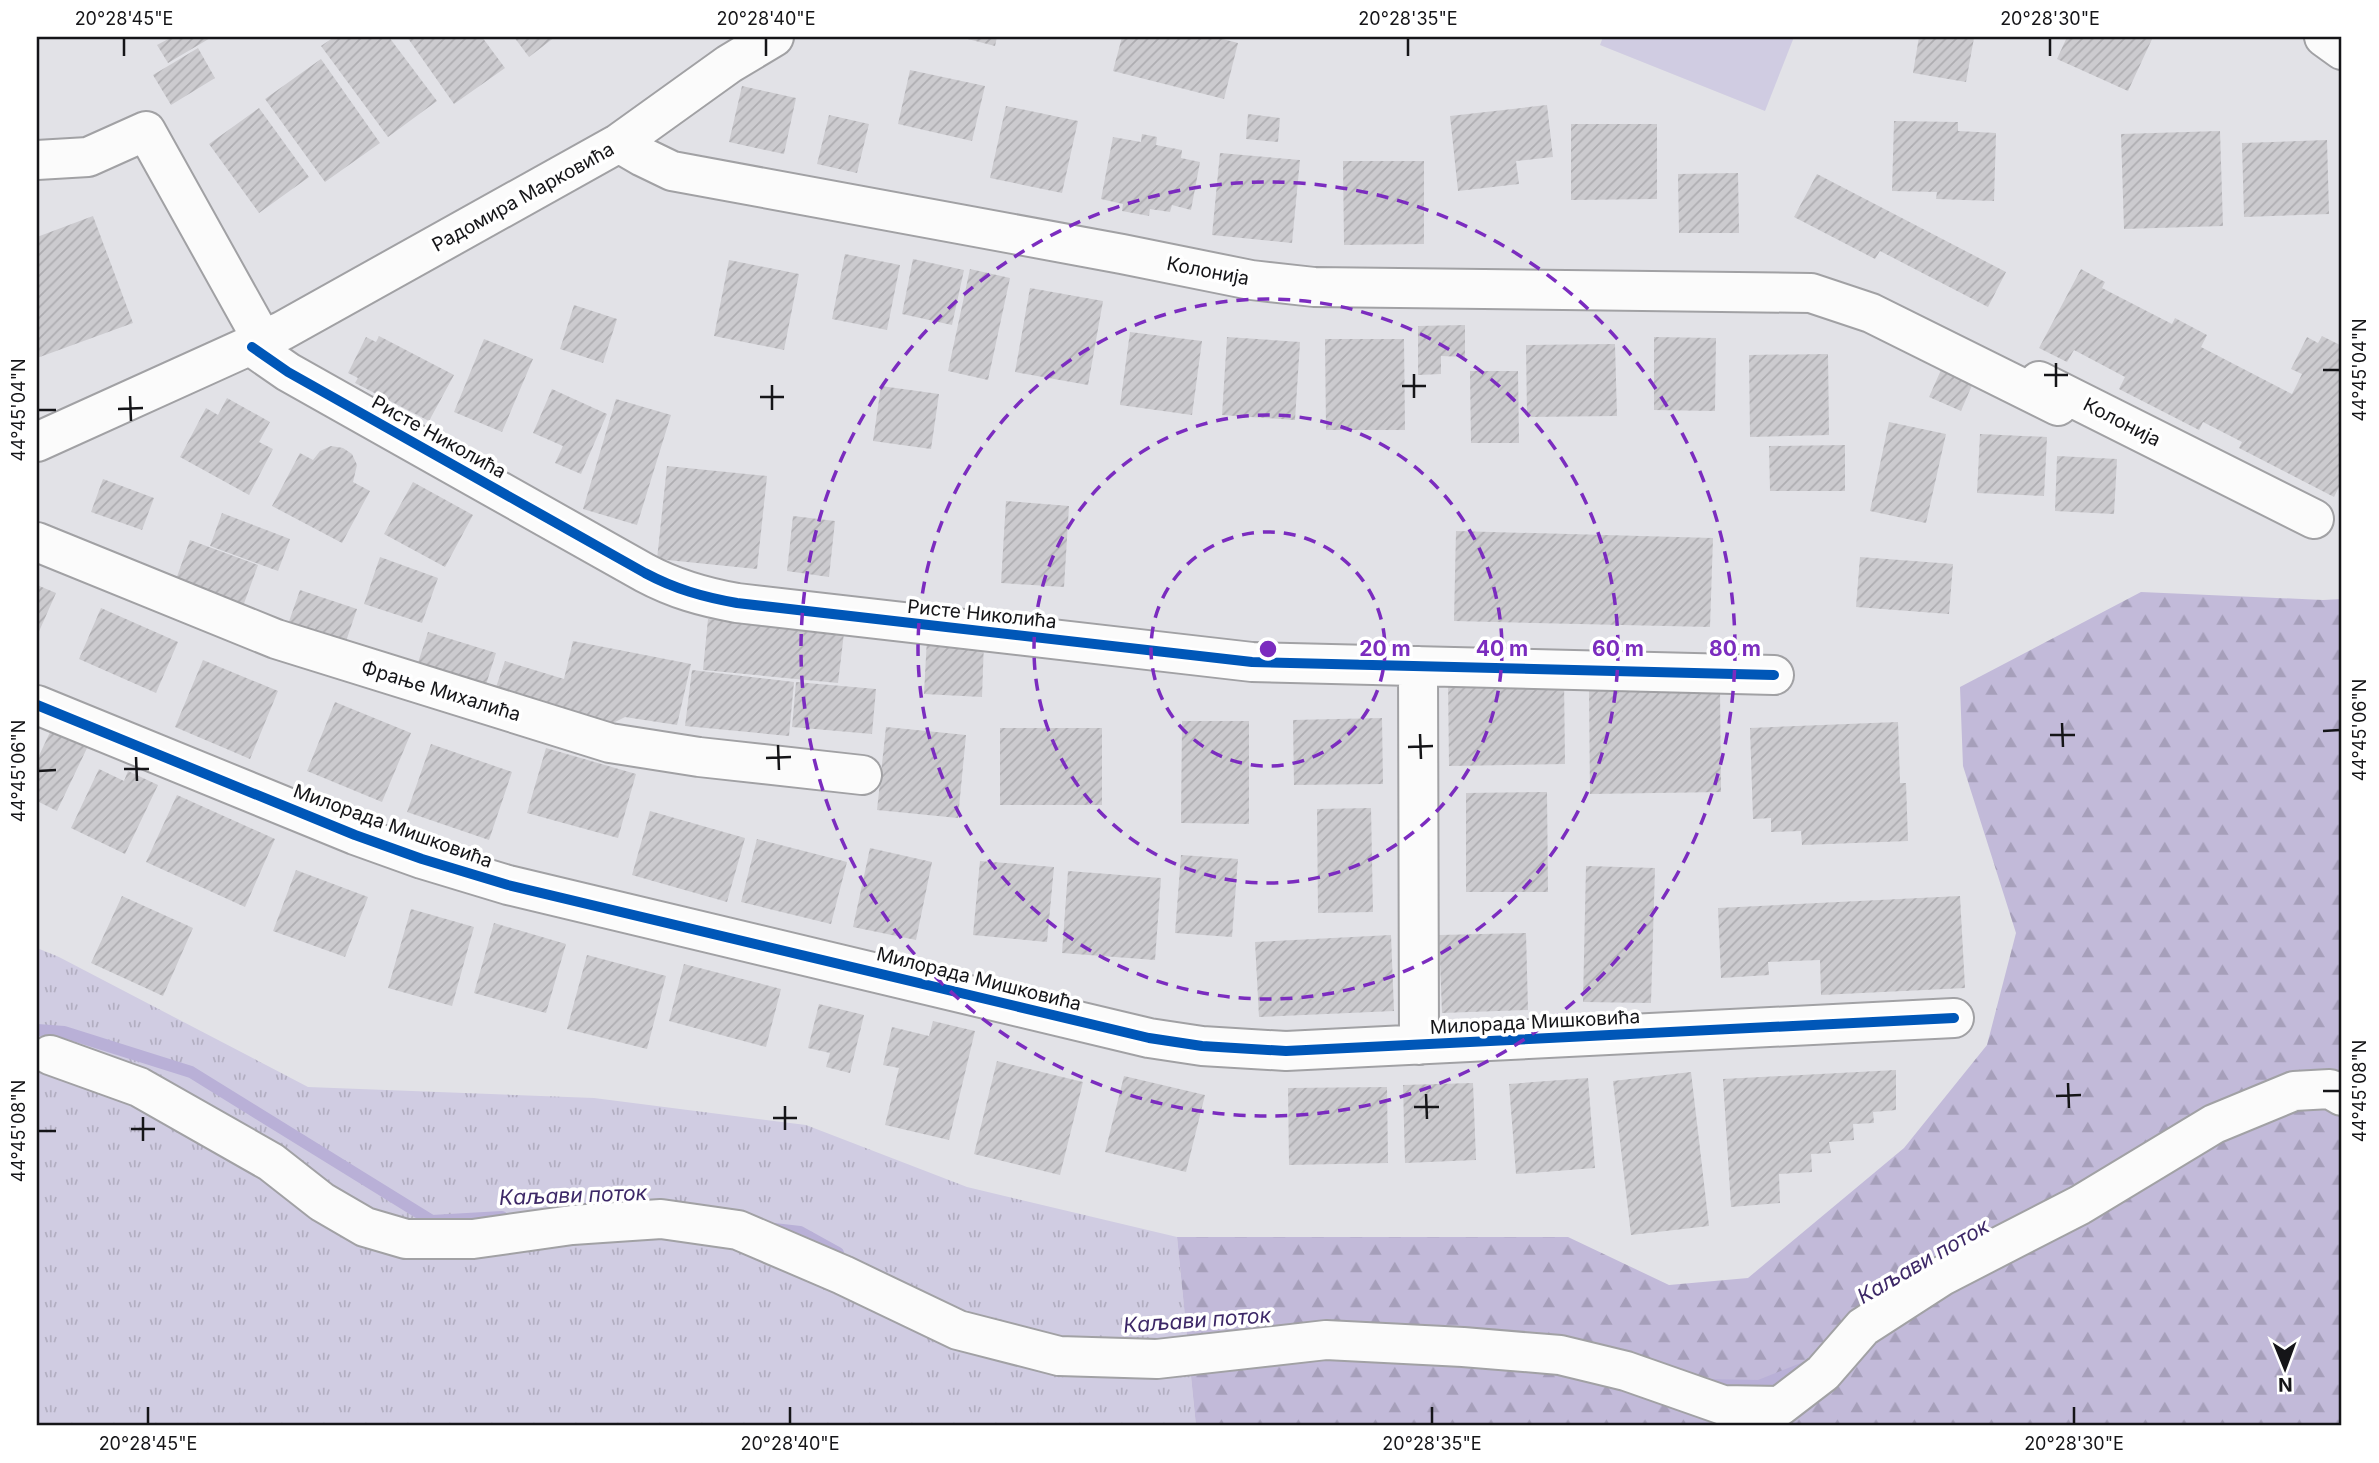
<svg xmlns="http://www.w3.org/2000/svg" width="2379" height="1463" font-family="Inter,sans-serif">
	<defs>
		<pattern id="grass-tufts" width="24" height="20" patternUnits="userSpaceOnUse" patternTransform="scale(1.75)"><rect width="24" height="20" fill="#d0cce2"/><path d="M3 7l-1-3M5 7V3M7 7l1-3M15 17l-1-3M17 17v-4M19 17l1-3" fill="none" stroke="#b2aec1"/></pattern>
		<pattern id="forest-firs" width="22" height="20" patternUnits="userSpaceOnUse" patternTransform="scale(1.75)"><rect width="22" height="20" fill="#c2bad9"/><path d="M5 1l3.5 6h-7zM16 11l3.5 6h-7z" fill="#a69fba"/></pattern>
		<pattern id="building-hatch" width="6" height="6" patternUnits="userSpaceOnUse" patternTransform="scale(1.75)"><rect width="6" height="6" fill="#cccbcf"/><path d="M-1 1l2-2M0 6l6-6M5 7l2-2" fill="none" stroke="#aeadb1"/></pattern>
	</defs>
	<rect width="100%" height="100%" fill="#e2e2e7"/>
	<path fill="url(#grass-tufts)" d="M37 948 59 957 308 1087 594 1098 806 1125 967 1187 1177 1237 1196 1426H37Z"/>
	<path fill="url(#forest-firs)" d="M2141 592 2323 600 2342 599V1426H1196L1177 1237H1568L1669 1285 1748 1278 1904 1148 1987 1045 2016 933 1963 766 1960 687Z"/>
	<path fill="#d0cce2" d="M1603 37H1794L1765 111 1600 45Z"/>
	<g fill="none" stroke-linecap="round" stroke-linejoin="round">
		<path stroke="#b9b0d7" stroke-width="12" d="M37 1030 64 1032 191 1072 432 1221 502 1217
			M774 1229 800 1232 838 1253
			M1710 1385 1759 1386 1807 1367"/>
	</g>
	<path fill="url(#building-hatch)" d="M172 37H212L168 63 157 45Z
		M334 37H389L437 101 388 137 321 46Z
		M407 37H482L505 68 454 104Z
		M514 37H555L529 57Z
		M960 37H997L995 46Z
		M1122 37H1215L1238 43 1224 99 1113 71Z
		M1919 37 1974 38 1966 82 1913 73Z
		M2067 37H2153L2128 91 2057 59Z
		M198 48 215 78 171 105 153 75Z
		M321 59 380 143 325 182 265 99Z
		M910 70 985 86 972 141 898 124Z
		M742 86 796 98 784 154 729 142Z
		M1547 105 1553 157 1516 161 1519 184 1458 191 1450 116Z
		M1006 106 1078 121 1062 193 990 178Z
		M259 108 309 177 259 213 209 144Z
		M1248 114 1280 118 1278 142 1246 139Z
		M829 115 869 124 857 173 817 164Z
		M1894 121 1958 122V131L1996 133 1994 201 1936 199 1937 192 1892 191Z
		M1571 124H1657V199L1571 200Z
		M2220 131 2223 226 2124 229 2121 134Z
		M1142 134 1157 137 1156 145 1182 150 1181 158 1200 162 1191 210 1172 205 1170 212 1150 209 1149 216 1122 211 1123 204 1101 199 1113 137 1141 142Z
		M2327 140 2329 214 2244 217 2242 143Z
		M1220 153 1300 160 1292 243 1212 235Z
		M1343 161H1424V244L1344 245Z
		M1738 173 1739 233H1679L1678 174Z
		M1817 174 2006 272 1988 307 1880 251 1875 259 1794 217Z
		M93 216 133 323 37 358V237Z
		M845 254 900 265 887 330 832 319Z
		M913 259 964 270 952 325 902 314Z
		M729 260 799 274 784 350 714 336Z
		M970 269 1010 278 988 380 948 371Z
		M2081 269 2105 282 2102 288 2172 324 2175 318 2207 335 2201 347 2292 394 2302 374 2291 369 2307 337 2318 343 2322 336 2342 346V481L2334 497 2239 448 2242 442 2203 422 2199 430 2119 389 2125 377 2074 350 2067 362 2039 348Z
		M1030 288 1103 301 1088 385 1015 372Z
		M574 305 617 319 603 363 560 349Z
		M1465 325V357L1441 356V374L1418 375V326Z
		M1130 332 1202 341 1192 415 1120 405Z
		M379 336 454 375 429 421 355 383 358 378 348 373 366 337 376 342Z
		M1227 337 1300 342 1295 420 1222 415Z
		M1654 337 1716 338 1715 411 1654 410Z
		M484 339 533 359 502 432 454 412Z
		M1325 339H1404L1405 430H1326Z
		M1615 344 1617 416 1527 417 1526 345Z
		M1828 354 1829 435 1750 437 1749 355Z
		M1941 370 1973 383 1961 411 1929 397Z
		M1470 371H1518L1519 443H1471Z
		M881 386 939 394 931 449 873 441Z
		M552 389 607 414 581 474 555 463 563 446 533 433Z
		M227 398 270 422 259 442 273 449 249 495 180 457 206 408 218 415Z
		M616 399 671 415 637 525 583 509Z
		M1889 422 1946 434 1926 523 1870 511Z
		M1980 434 2047 437 2044 496 1977 493Z
		M1845 445V491H1770L1769 446Z
		M331 446 343 448 352 454 357 465 353 482 370 491 342 543 272 506 300 453 313 460 320 451Z
		M2057 456 2117 459 2114 514 2055 511Z
		M667 466 767 476 757 569 657 559Z
		M103 479 154 498 142 530 91 512Z
		M413 482 473 515 445 567 384 534Z
		M1006 501 1069 506 1064 587 1001 583Z
		M222 513 290 539 278 571 210 546Z
		M793 516 835 521 829 577 787 571Z
		M1456 531 1713 538 1710 627 1454 621Z
		M190 540 258 565 242 609 174 585Z
		M380 557 438 578 422 623 364 604Z
		M1860 557 1953 564 1949 614 1856 607Z
		M37 585 56 593 37 636Z
		M300 590 357 609 342 653 285 633Z
		M101 608 178 642 156 693 79 659Z
		M708 619 844 633 838 683 703 670Z
		M428 632 496 653 483 694 415 672Z
		M927 638 984 641 982 697 924 694Z
		M573 641 691 664 677 725 625 717 607 726 493 696 505 661 564 679Z
		M203 660 278 691 250 759 175 727Z
		M692 670 794 682 789 736 685 726Z
		M1448 679H1564L1565 764 1449 766Z
		M796 682 876 689 872 734 792 727Z
		M1720 688 1721 792 1590 794 1589 690Z
		M335 702 411 733 382 802 307 771Z
		M1382 718 1383 784 1294 785 1293 720Z
		M1182 721H1249V824L1181 823Z
		M1898 722 1900 783H1906L1908 841 1802 845 1801 831 1771 832V818L1753 819 1750 728Z
		M886 727 966 735 958 818 877 810Z
		M52 728 88 746 57 811 37 801V760Z
		M1000 728H1102V805H1000Z
		M431 744 512 772 489 840 407 812Z
		M546 748 636 774 618 838 527 813Z
		M99 769 124 781 128 771 158 785 125 854 71 828Z
		M1547 792 1548 892H1466V793Z
		M177 795 275 839 245 907 146 862Z
		M1371 808 1373 912 1318 913 1317 809Z
		M650 811 745 838 727 902 632 875Z
		M757 839 847 862 831 924 741 902Z
		M870 848 932 862 916 940 853 927Z
		M1181 855 1238 859 1232 937 1175 933Z
		M980 861 1054 867 1047 942 973 935Z
		M1586 866 1655 868 1651 1003 1583 1002Z
		M296 870 368 897 345 957 273 931Z
		M1068 871 1161 878 1155 960 1062 953Z
		M122 896 193 928 163 996 91 963Z
		M1960 896 1965 988 1821 995 1820 960 1768 962 1769 975 1721 978 1718 908Z
		M411 909 474 927 452 1006 388 988Z
		M494 923 566 944 546 1013 474 993Z
		M1526 933 1528 1010 1442 1013 1439 935Z
		M1391 935 1394 1011 1259 1017 1255 942Z
		M587 955 666 976 647 1049 567 1029Z
		M684 964 781 989 766 1047 669 1021Z
		M819 1004 864 1015 850 1073 826 1067 830 1053 808 1048Z
		M933 1021 975 1031 949 1140 885 1125 899 1068 883 1065 892 1027 929 1036Z
		M997 1061 1083 1082 1060 1175 974 1154Z
		M1896 1070V1110L1873 1112 1874 1123 1853 1124 1854 1140 1829 1142 1831 1153 1811 1154 1812 1172 1779 1174 1780 1203 1731 1207 1723 1079Z
		M1691 1072 1709 1226 1631 1235 1613 1081Z
		M1124 1076 1205 1095 1186 1172 1105 1152Z
		M1588 1078 1595 1168 1516 1174 1509 1084Z
		M1473 1083 1476 1160 1405 1163 1403 1085Z
		M1387 1087 1388 1163 1289 1165 1288 1088Z"/>
	<g fill="none" stroke-linecap="round" stroke-linejoin="round">
		<defs>
			<path id="minor" d="M2324 37 2342 50
				M619 143 643 157 672 171 1122 254 1251 280 1314 287 1811 293 1871 313 2058 406
				M37 160 88 157 146 131 263 341
				M252 347 288 372 645 573C675 589 703 597 737 603L1252 662 1774 675
				M2039 381 2314 519
				M37 442 282 331 619 143 729 64 774 37
				M37 542 276 639 610 743 699 757 862 775
				M1418 666 1419 1045
				M37 705 355 835 422 859 508 885 1149 1038 1202 1046 1286 1051 1954 1018
				M50 1055 139 1087 271 1162 322 1202 365 1227 406 1239H473L572 1225 661 1219 738 1230 843 1275 958 1330 1059 1356 1157 1359 1326 1340 1463 1347 1560 1355 1626 1371 1723 1405 1780 1406 1823 1373 1863 1327 1942 1276 2080 1205 2214 1124 2294 1091 2330 1089 2342 1096"/>
		</defs>
		<use href="#minor" stroke="#a1a1a4" stroke-width="42"/>
		<use href="#minor" stroke="#fbfbfb" stroke-width="38"/>
		<defs>
			<path id="cycleway" d="M252 347 288 372 645 573C675 589 703 597 737 603L1252 662 1774 675
				M37 705 355 835 422 859 508 885 1149 1038 1202 1046 1286 1051 1954 1018"/>
		</defs>
		<use href="#cycleway" stroke="#fff" stroke-width="15"/>
		<use href="#cycleway" stroke="#0057b8" stroke-width="10"/>
	</g>
	<path fill="none" stroke="#151518" stroke-width="2.5" d="M124 38V56M766 38V56M1408 38V56M2050 38V56M2056 363V387M2323 370H2340M1414 374V398M2044 375H2068M772 385V410M1402 386H1426M130 396 131 421M760 397H784M118 409 143 408M38 410H56M2062 723 2063 747M2323 731 2340 730M1420 734 1421 759M2050 735H2075M778 745 779 770M1408 747 1433 746M136 757 137 781M766 758 791 757M124 769H149M38 771 56 770M2068 1083 2069 1108M2323 1091H2340M1426 1094 1427 1119M2056 1096 2081 1095M785 1106V1130M1414 1107H1439M143 1117V1141M773 1118H797M131 1129H155M38 1131H56M148 1407V1424M790 1407V1424M1432 1407V1424M2074 1407V1424"/>
	<g fill="none" stroke="#7b2cbf" stroke-width="3.5" stroke-dasharray="12 9">
		<circle cx="1268" cy="649" r="117"/>
		<circle cx="1268" cy="649" r="234"/>
		<circle cx="1268" cy="649" r="350"/>
		<circle cx="1268" cy="649" r="467"/>
	</g>
	<g text-anchor="middle" dominant-baseline="central" stroke-width="7" stroke-linejoin="round" paint-order="stroke">
		<g font-size="19" fill="#151518" stroke="#fff">
			<text transform="translate(523 197) rotate(-29)">Радомира Марковића</text>
			<text transform="translate(1208 271) rotate(11)">Колонија</text>
			<text transform="translate(2122 422) rotate(27)">Колонија</text>
			<text transform="translate(439 437) rotate(29)">Ристе Николића</text>
			<text transform="translate(982 614) rotate(6)">Ристе Николића</text>
			<text transform="translate(441 691) rotate(17)">Фрање Михалића</text>
			<text transform="translate(393 826) rotate(20)">Милорада Мишковића</text>
			<text transform="translate(979 979) rotate(14)">Милорада Мишковића</text>
			<text transform="translate(1535 1022) rotate(-3)">Милорада Мишковића</text>
		</g>
		<g font-size="21" font-style="italic" fill="#3d2867" stroke="#fff">
			<text transform="translate(573 1195) rotate(-2)">Каљави поток</text>
			<text transform="translate(1923 1261) rotate(-30)">Каљави поток</text>
			<text transform="translate(1197 1320) rotate(-4)">Каљави поток</text>
		</g>
	</g>
	<circle cx="1268" cy="649" r="10" fill="#7b2cbf" stroke="#fff" stroke-width="3.5"/>
	<g font-size="21" text-anchor="middle" font-weight="bold" fill="#7b2cbf" stroke="#fff" stroke-width="7" stroke-linejoin="round" paint-order="stroke">
		<text x="1385" y="656">20 m</text>
		<text x="1502" y="656">40 m</text>
		<text x="1618" y="656">60 m</text>
		<text x="1735" y="656">80 m</text>
	</g>
	<rect width="2379" height="1463" fill="none" stroke="#ffffff" stroke-width="77"/>
	<g transform="translate(2285 1368) rotate(179)" stroke="#ffffff" stroke-width="5" paint-order="stroke">
	<path d="M0-5L12 26L0 18L-12 26Z" fill="#151518"/>
	<text y="-10" font-size="19" font-weight="bold" text-anchor="middle" fill="#151518">N</text>
	</g>
	<rect x="38" y="38" width="2302" height="1386" fill="none" stroke="#151518" stroke-width="2.5"/>
	<g font-size="18" text-anchor="middle" fill="#151518">
		<text x="124" y="25">20°28'45"E</text>
		<text x="766" y="25">20°28'40"E</text>
		<text x="1408" y="25">20°28'35"E</text>
		<text x="2050" y="25">20°28'30"E</text>
		<text transform="translate(2360 370) rotate(-90)" y="6">44°45'04"N</text>
		<text transform="translate(19 410) rotate(-90)" y="6">44°45'04"N</text>
		<text transform="translate(2360 730) rotate(-90)" y="6">44°45'06"N</text>
		<text transform="translate(19 771) rotate(-90)" y="6">44°45'06"N</text>
		<text transform="translate(2360 1091) rotate(-90)" y="6">44°45'08"N</text>
		<text transform="translate(19 1131) rotate(-90)" y="6">44°45'08"N</text>
		<text x="148" y="1450">20°28'45"E</text>
		<text x="790" y="1450">20°28'40"E</text>
		<text x="1432" y="1450">20°28'35"E</text>
		<text x="2074" y="1450">20°28'30"E</text>
	</g>
</svg>
